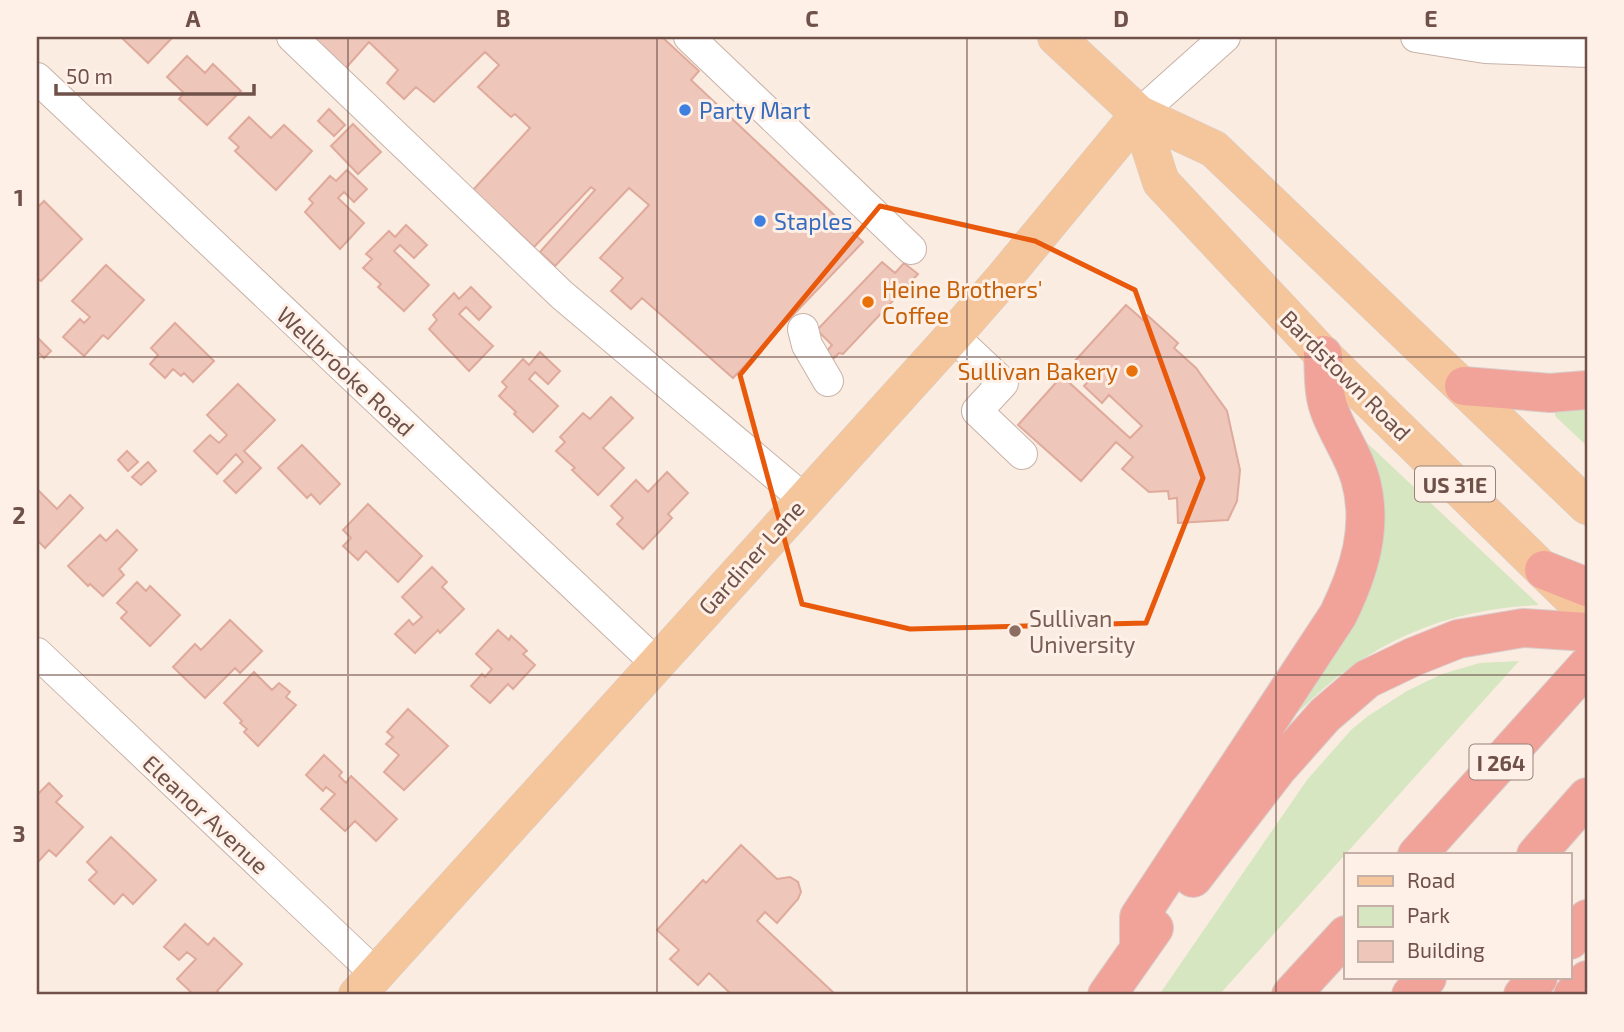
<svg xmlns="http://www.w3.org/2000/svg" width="1624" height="1032" font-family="'Exo 2',sans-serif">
	<rect width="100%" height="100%" fill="#faece0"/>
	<path fill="#d5e6c0" d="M1587 408V446L1556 417 1554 412Z
		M1364 440 1539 605C1434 610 1356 649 1285 726L1331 647Z
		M1519 661 1219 995H1159L1307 780 1351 730 1368 716 1407 691 1442 674 1480 663Z"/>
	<path fill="#eec6ba" stroke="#dfaa9b" stroke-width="2" d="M121 37H173L148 63Z
		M311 37H662L699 71 691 80 863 242 733 378 642 298 631 309 611 291 623 278 600 258 649 205 629 188 555 266 540 252 595 190 591 187 534 247 473 190 530 128 515 114 511 117 478 87 499 65 485 52 434 102 416 87 404 99 387 83 398 70 369 42 345 69Z
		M187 56 205 73 213 64 241 91 207 125 179 99 184 93 167 77Z
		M329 109 345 125 334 136 318 121Z
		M249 117 271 138 284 125 312 151 276 190 235 151 239 147 229 138Z
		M353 124 381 152 358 174 331 146Z
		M347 170 367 189 354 202 344 192 338 198 364 223 340 249 305 212 313 203 309 199 330 176 336 181Z
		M44 201 82 239 41 281 37 279V208Z
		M406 225 427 245 414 258 400 245 394 251 429 285 404 311 378 287 381 284 363 268 372 259 366 254 389 231 395 237Z
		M882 262 895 273 904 263 918 274 843 354 839 353 833 359 826 352 832 345 817 330Z
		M106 265 144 300 108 339 103 335 84 356 63 337 80 319 84 323 90 317 72 301Z
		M471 287 491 307 479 320 466 307 459 314 493 346 469 371 429 329 437 320 433 315 454 293 459 299Z
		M1126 305 1143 320 1147 315 1178 343 1174 348 1196 368 1227 411 1240 470 1237 501 1228 520 1178 523 1177 498 1169 499 1168 491 1149 492 1122 469 1133 457 1116 442 1081 481 1018 425 1062 376 1130 438 1142 426 1109 395 1102 403 1084 386 1090 379 1073 363Z
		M175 323 214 361 193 382 184 373 181 376 173 369 165 378 150 364 158 355 151 348Z
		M39 339 51 351 44 358 37 351V342Z
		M540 352 560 371 548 384 535 372 529 379 558 406 533 432 514 414 516 412 499 396 507 387 502 382 523 359 529 365Z
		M238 384 275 420 244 451 261 468 236 493 224 481 243 462 236 454 217 474 194 451 210 435 219 443 227 435 207 415Z
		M611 397 633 418 603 448 624 468 598 495 572 470 575 468 556 451 565 442 560 437 583 413 590 419Z
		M302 445 340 484 320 504 311 494 307 498 278 468Z
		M127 451 138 462 128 471 118 460Z
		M148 462 156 471 141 485 132 477Z
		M667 472 688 493 668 514 672 518 643 549 617 524 623 518 611 506 636 480 648 492Z
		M37 489 57 509 70 495 83 508 45 548 37 540Z
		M368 504 422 556 398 582 366 551 358 560 343 546 351 538 343 530Z
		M117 530 137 550 119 569 124 575 103 596 90 584 88 586 68 566 100 535 106 541Z
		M432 567 447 582 442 587 464 609 440 633 438 630 415 653 395 634 409 620 413 625 422 617 402 597Z
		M137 582 146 591 150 586 180 615 150 646 121 618 127 612 117 603Z
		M230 620 262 651 240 673 235 668 205 698 173 667 195 644 201 650Z
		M498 630 509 640 511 636 522 646 527 651 523 654 535 665 513 689 508 684 490 703 471 686 482 674 485 677 492 669 476 654Z
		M254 672 272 690 279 683 290 692 286 697 296 705 258 746 244 732 247 729 240 723 242 721 224 703Z
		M408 709 448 746 404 790 384 772 399 755 386 744 393 737 387 732Z
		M324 755 342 772 339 776 346 783 351 776 397 819 376 841 355 821 345 831 321 809 335 794 326 787 323 791 306 775Z
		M49 783 62 796 56 802 83 827 56 856 49 850 37 863V795Z
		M111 837 156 880 133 904 123 894 114 904 89 880 97 872 87 862Z
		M741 845 777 879 790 877 798 882 801 892 798 899 777 923 765 912 757 921 836 995H732L709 973 698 985 670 959 679 950 657 930 703 880 706 883Z
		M185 924 208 945 214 938 242 964 217 991 221 995H194L177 979 196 959 187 952 179 960 164 947Z"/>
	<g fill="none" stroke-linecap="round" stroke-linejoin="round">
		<defs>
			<path id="minor" d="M292 37 562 295 804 499
				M689 37 911 249
				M1416 37 1485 48 1587 52
				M37 78 656 663
				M1139 114 1225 37
				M803 329 807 345 828 381
				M953 336 1003 383 977 411 1022 454
				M37 653 376 974"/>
			<path id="major" d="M1056 37 1139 114 1214 149 1587 506
				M1139 114 1161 182 1323 355 1587 613
				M357 995 953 336 1002 280 1139 114"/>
			<path id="highway" d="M1464 386 1550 393 1587 390
				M1544 570 1587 587
				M1417 855 1587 666
				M1536 855 1587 797
				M1193 878 1277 769 1325 715 1367 679 1413 657 1458 639 1523 628 1587 632
				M1570 940 1587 919
				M1139 947V917L1338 615C1359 572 1374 526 1360 478 1353 453 1337 433 1329 409 1323 393 1324 372 1323 355
				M1107 995 1154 928
				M1291 995 1346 935
				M1411 995 1427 978
				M1523 995 1538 978
				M1573 995 1587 980"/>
		</defs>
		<use href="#minor" stroke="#c9b2a8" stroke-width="32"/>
		<use href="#major" stroke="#d7cecc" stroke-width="38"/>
		<use href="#highway" stroke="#d7cecc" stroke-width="40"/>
		<use href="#minor" stroke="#fff" stroke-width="30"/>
		<use href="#major" stroke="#f5c69c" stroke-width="37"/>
		<use href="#highway" stroke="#f1a39a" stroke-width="38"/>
	</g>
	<path fill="none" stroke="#e8590c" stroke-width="5" stroke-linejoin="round" d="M880 206 1035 241 1135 290 1203 478 1146 623 910 629 802 604 740 375Z"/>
	<path fill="none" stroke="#6f5149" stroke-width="2" stroke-opacity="0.55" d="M348 37V995M657 37V995M967 37V995M1276 37V995M37 357H1587M37 675H1587"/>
	<g fill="#3f7fe0" stroke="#fef0e6" stroke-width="2.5">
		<circle cx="685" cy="110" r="7"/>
		<circle cx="760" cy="221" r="7"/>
	</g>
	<g fill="#e8710a" stroke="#fef0e6" stroke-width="2.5">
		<circle cx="868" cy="302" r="7"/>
		<circle cx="1132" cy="371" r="7"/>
	</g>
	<circle fill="#8d6e63" stroke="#fef0e6" stroke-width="2.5" cx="1015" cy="631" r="7"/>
	<g text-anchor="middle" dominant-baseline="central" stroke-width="6" stroke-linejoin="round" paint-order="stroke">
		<g fill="#fef0e6" stroke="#9a8178" stroke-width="2">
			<rect x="1415" y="466.5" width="80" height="35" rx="5"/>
			<rect x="1469.5" y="744.5" width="63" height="35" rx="5"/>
		</g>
		<g font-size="21" font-weight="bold" fill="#6f5149">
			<text x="1455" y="484">US 31E</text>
			<text x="1501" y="762">I 264</text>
		</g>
		<g font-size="23" fill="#366cbe" stroke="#fef0e6" text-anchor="start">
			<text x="699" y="110">Party Mart</text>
			<text x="774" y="221">Staples</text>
		</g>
		<g font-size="23" fill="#c56008" stroke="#fef0e6" text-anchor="start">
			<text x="882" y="289">Heine Brothers'<tspan x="882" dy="26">Coffee</tspan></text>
			<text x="1118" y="371" text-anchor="end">Sullivan Bakery</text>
		</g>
		<g font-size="23" fill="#6f5149" stroke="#fef0e6">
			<text transform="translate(346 371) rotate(43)">Wellbrooke Road</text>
			<text transform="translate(1346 375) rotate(45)">Bardstown Road</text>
			<text transform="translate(751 557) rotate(-48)">Gardiner Lane</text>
			<text transform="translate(206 814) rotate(43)">Eleanor Avenue</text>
		</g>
		<g font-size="23" fill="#785e54" stroke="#fef0e6" text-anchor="start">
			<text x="1029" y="618">Sullivan<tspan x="1029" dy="26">University</tspan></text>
		</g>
	</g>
	<rect width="1624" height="1032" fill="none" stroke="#fef0e6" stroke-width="77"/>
	<rect x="1344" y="853" width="228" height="126" fill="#fef0e6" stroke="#c5b0a7" stroke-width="2"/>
	<rect x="1358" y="876" width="35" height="10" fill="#f5c69c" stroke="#c5b0a7" stroke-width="2"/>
	<text x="1407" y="888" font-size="21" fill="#6f5149">Road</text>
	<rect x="1358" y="906" width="35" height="21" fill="#d5e6c0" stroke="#c5b0a7" stroke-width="2"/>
	<text x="1407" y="923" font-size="21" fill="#6f5149">Park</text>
	<rect x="1358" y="941" width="35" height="21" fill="#eec6ba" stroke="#c5b0a7" stroke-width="2"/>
	<text x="1407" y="958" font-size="21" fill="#6f5149">Building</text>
	<path d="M56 84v10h198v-10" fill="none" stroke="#6f5149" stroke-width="3.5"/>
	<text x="66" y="84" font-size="21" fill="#6f5149" stroke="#fef0e6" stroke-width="5" paint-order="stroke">50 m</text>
	<rect x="38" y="38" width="1548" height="955" fill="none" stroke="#6f5149" stroke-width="2.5"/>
	<g font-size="23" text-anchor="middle" font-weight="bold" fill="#6f5149">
		<text x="193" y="27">A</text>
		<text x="503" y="27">B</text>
		<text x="812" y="27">C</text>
		<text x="1121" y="27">D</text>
		<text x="1431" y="27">E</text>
		<text x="19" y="206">1</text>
		<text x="19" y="524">2</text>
		<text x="19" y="842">3</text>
	</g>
</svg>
